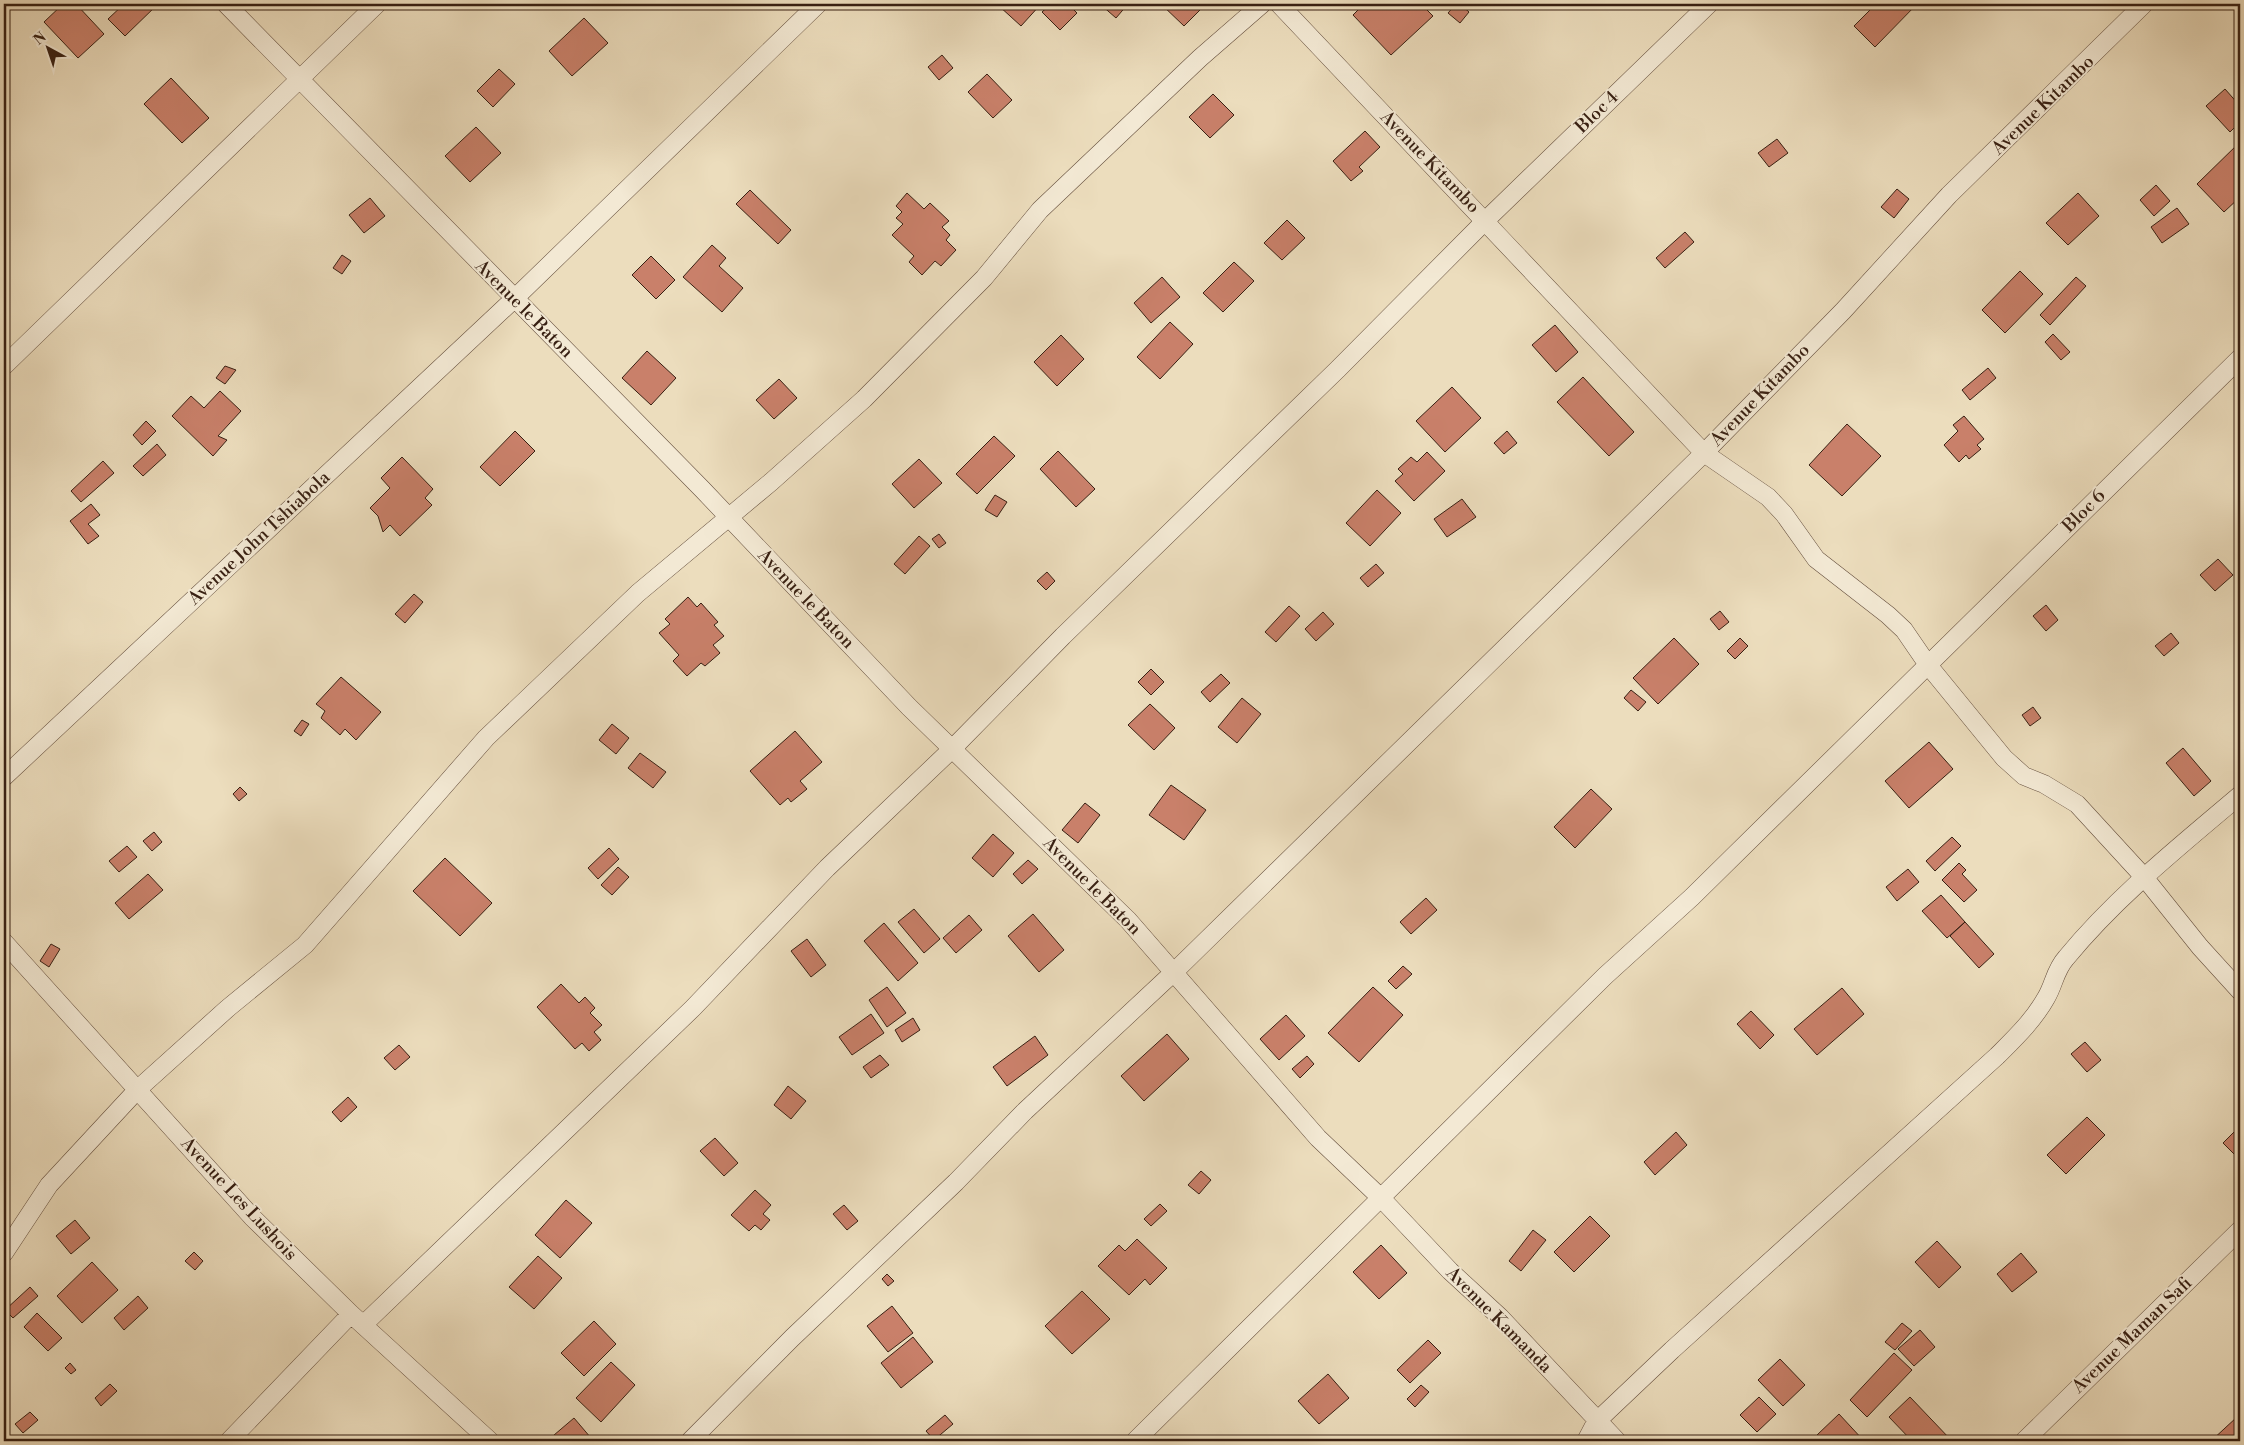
<svg xmlns="http://www.w3.org/2000/svg" width="2244" height="1445" font-family="'Libre Bodoni',serif">
	<rect width="100%" height="100%" fill="#ecddbd"/>
	<filter id="stains"><feTurbulence type="fractalNoise" baseFrequency=".004" numOctaves="4"/><feColorMatrix values="0 0 0 0 .2 0 0 0 0 .09 0 0 0 0 .02 0 0 0 .5 -.17"/></filter>
	<radialGradient id="worn" r=".72"><stop offset=".6" stop-color="#630" stop-opacity="0"/><stop offset="1" stop-color="#630" stop-opacity=".3"/></radialGradient>
	<path fill="#c9806a" stroke="#382013" d="M63 4H76L104 34 78 58 44 22Z
		M124 4H158L125 36 108 19Z
		M1000 4H1041L1021 26 999 6Z
		M1051 4H1068L1077 13 1060 30 1042 12Z
		M1100 4H1128L1116 18Z
		M1161 4H1206L1184 26Z
		M1360 4H1434L1427 10 1433 16 1391 55 1353 15 1362 6Z
		M1456 4H1460L1469 12 1460 23 1448 13Z
		M1876 4H1917L1875 47 1854 26Z
		M584 18 608 43 572 76 549 51Z
		M942 55 953 68 939 80 928 67Z
		M499 69 515 84 493 107 477 91Z
		M987 74 1012 100 993 118 968 92Z
		M171 78 209 118 182 143 144 104Z
		M2225 89 2240 106V122L2230 132 2206 106Z
		M1213 94 1234 115 1210 138 1189 117Z
		M476 127 501 153 470 182 445 156Z
		M1365 131 1380 147 1359 167 1363 171 1351 181 1333 161Z
		M1777 139 1788 153 1769 167 1758 153Z
		M2240 142V197L2224 212 2197 184Z
		M2156 185 2170 201 2154 216 2140 200Z
		M1897 189 1909 199 1894 218 1881 207Z
		M750 190 791 230 778 244 736 204Z
		M907 193 924 209 930 203 949 221 942 227 950 235 946 240 956 250 941 266 935 261 922 275 909 262 914 256 892 235 903 224 896 218 902 212 896 206Z
		M2078 193 2099 216 2068 245 2046 223Z
		M370 198 385 216 364 233 349 215Z
		M2177 208 2189 224 2162 243 2151 227Z
		M1287 220 1305 238 1282 260 1264 243Z
		M1685 232 1694 242 1665 268 1656 258Z
		M712 245 726 258 719 266 743 288 722 312 683 277Z
		M342 255 351 261 342 274 333 268Z
		M651 256 675 280 656 299 632 275Z
		M1234 262 1254 281 1223 312 1203 293Z
		M2020 271 2043 294 2005 333 1982 310Z
		M1162 277 1180 297 1151 323 1134 303Z
		M2076 277 2086 286 2050 325 2040 315Z
		M1170 322 1193 344 1160 379 1137 357Z
		M1555 325 1578 352 1556 372 1532 345Z
		M2053 334 2070 352 2061 360 2045 342Z
		M1061 335 1084 359 1057 386 1034 362Z
		M647 351 676 378 651 405 622 378Z
		M225 366 236 370 225 384 216 378Z
		M1988 368 1996 378 1970 400 1962 390Z
		M1583 377 1634 432 1609 456 1557 402Z
		M779 379 797 398 774 419 756 400Z
		M1452 387 1481 418 1445 452 1416 421Z
		M220 391 241 411 218 436 227 440 213 456 172 416 191 396 204 408Z
		M1964 416 1984 439 1977 445 1981 449 1969 459 1966 455 1959 462 1944 445 1958 431 1953 425Z
		M146 421 156 431 142 445 133 435Z
		M1847 424 1881 456 1842 496 1809 465Z
		M515 431 535 451 500 486 480 467Z
		M1507 431 1517 443 1504 454 1494 443Z
		M994 436 1015 456 977 494 956 474Z
		M157 444 166 455 143 476 133 466Z
		M1058 451 1095 489 1076 507 1040 469Z
		M1427 452 1445 471 1414 501 1395 481 1403 474 1398 469 1411 457 1417 462Z
		M402 457 433 489 425 498 432 505 400 536 390 525 383 532 378 516 370 508 390 488 381 478Z
		M919 459 942 483 914 508 892 484Z
		M103 461 114 473 81 502 71 491Z
		M1377 490 1401 513 1370 546 1346 523Z
		M995 495 1007 502 997 517 985 510Z
		M1462 499 1476 517 1447 537 1434 519Z
		M91 504 100 515 88 524 99 536 88 544 70 521Z
		M939 534 946 543 939 548 932 539Z
		M919 536 930 546 905 574 894 564Z
		M2218 559 2233 575 2215 591 2200 575Z
		M1376 564 1384 573 1368 587 1360 578Z
		M1047 572 1055 581 1046 590 1037 581Z
		M414 594 423 602 405 623 395 614Z
		M688 597 697 607 701 603 718 622 714 625 724 636 713 645 720 653 705 666 701 663 687 676 673 661 679 655 659 633 670 624 665 619Z
		M2046 605 2058 620 2046 631 2033 616Z
		M1289 606 1300 616 1276 642 1265 632Z
		M1720 611 1729 622 1719 630 1710 619Z
		M1323 612 1334 624 1316 641 1305 629Z
		M2171 633 2179 643 2164 656 2155 646Z
		M1674 638 1699 664 1658 704 1633 678Z
		M1740 638 1748 646 1735 659 1727 651Z
		M1151 669 1164 682 1151 695 1138 682Z
		M1221 674 1230 683 1210 702 1201 692Z
		M341 677 381 712 356 740 345 729 340 735 321 718 325 711 316 704Z
		M1631 690 1646 702 1638 711 1624 698Z
		M1242 698 1261 714 1237 743 1218 727Z
		M1150 704 1175 728 1154 750 1128 725Z
		M2033 707 2041 718 2030 726 2022 715Z
		M302 720 309 724 301 736 294 731Z
		M612 724 629 738 616 754 599 740Z
		M795 731 822 762 800 781 807 789 791 802 788 798 780 805 750 771Z
		M1929 742 1953 769 1909 808 1885 781Z
		M2183 748 2211 781 2194 796 2166 763Z
		M640 753 666 772 653 788 628 768Z
		M1171 785 1206 810 1184 840 1149 815Z
		M240 787 247 794 239 801 233 794Z
		M1591 789 1612 809 1575 848 1554 827Z
		M1085 803 1100 815 1078 843 1062 830Z
		M154 832 162 842 152 851 143 841Z
		M993 834 1014 853 993 877 972 858Z
		M1952 837 1961 846 1935 871 1926 861Z
		M127 846 137 857 119 872 109 861Z
		M609 848 619 859 598 879 588 868Z
		M445 858 492 903 460 936 413 891Z
		M1028 860 1038 869 1022 884 1013 874Z
		M1959 863 1966 870 1962 874 1977 890 1964 902 1942 880Z
		M618 867 629 877 612 895 601 885Z
		M1908 869 1919 882 1897 901 1886 887Z
		M148 874 163 890 129 919 115 903Z
		M1941 895 1965 922 1947 938 1922 911Z
		M1426 898 1437 910 1411 934 1400 922Z
		M914 909 940 939 924 953 898 922Z
		M1033 914 1064 950 1039 972 1008 936Z
		M969 915 982 930 956 953 943 938Z
		M1965 922 1994 954 1979 968 1950 936Z
		M884 923 918 963 898 981 864 941Z
		M807 939 826 965 811 977 791 951Z
		M51 944 60 949 49 967 40 961Z
		M1403 966 1412 974 1396 989 1388 981Z
		M561 984 579 1003 585 997 595 1008 590 1013 602 1025 594 1032 601 1040 589 1051 582 1043 575 1049 537 1007Z
		M887 987 906 1013 887 1027 869 1000Z
		M1373 987 1403 1015 1359 1062 1328 1033Z
		M1842 988 1864 1014 1817 1055 1794 1029Z
		M1751 1011 1774 1035 1760 1049 1737 1024Z
		M871 1014 884 1033 852 1055 839 1037Z
		M1286 1015 1305 1036 1279 1060 1260 1039Z
		M913 1018 920 1030 902 1042 895 1030Z
		M1167 1034 1189 1059 1144 1101 1121 1076Z
		M1035 1036 1048 1055 1007 1086 993 1067Z
		M2085 1042 2101 1060 2087 1072 2071 1054Z
		M399 1045 410 1057 395 1070 384 1058Z
		M880 1055 889 1065 871 1078 863 1067Z
		M1307 1056 1314 1064 1300 1078 1292 1069Z
		M788 1086 806 1101 791 1119 774 1105Z
		M348 1097 357 1107 341 1122 332 1112Z
		M2087 1117 2105 1135 2066 1174 2047 1155Z
		M2240 1126V1160L2223 1143Z
		M1676 1132 1687 1145 1655 1175 1644 1162Z
		M715 1138 738 1163 724 1176 700 1151Z
		M1201 1171 1211 1180 1199 1194 1188 1185Z
		M755 1190 771 1205 763 1214 770 1220 761 1230 755 1225 749 1231 731 1215Z
		M566 1200 592 1223 560 1258 535 1235Z
		M1160 1204 1167 1211 1151 1226 1144 1219Z
		M844 1205 858 1221 847 1230 833 1214Z
		M1590 1216 1610 1236 1574 1272 1554 1252Z
		M75 1220 90 1238 71 1254 56 1236Z
		M1533 1230 1546 1240 1521 1271 1509 1261Z
		M1137 1239 1167 1268 1150 1285 1145 1279 1129 1295 1098 1266 1119 1245 1125 1251Z
		M1937 1241 1961 1267 1939 1288 1915 1262Z
		M1381 1245 1407 1273 1379 1299 1353 1272Z
		M194 1252 203 1261 195 1270 185 1261Z
		M2021 1253 2037 1272 2012 1292 1997 1274Z
		M538 1256 562 1278 534 1309 509 1287Z
		M92 1262 118 1290 82 1323 57 1296Z
		M887 1274 894 1281 888 1286 882 1279Z
		M30 1287 38 1296 13 1318 5 1310Z
		M1082 1291 1110 1319 1072 1354 1045 1326Z
		M138 1296 148 1308 124 1330 114 1318Z
		M892 1306 913 1333 888 1352 867 1326Z
		M37 1313 62 1338 48 1351 24 1327Z
		M594 1321 616 1344 584 1376 561 1353Z
		M1902 1323 1912 1331 1895 1350 1885 1342Z
		M1920 1330 1935 1347 1914 1366 1898 1349Z
		M913 1337 933 1362 901 1388 881 1363Z
		M1428 1340 1441 1353 1410 1383 1397 1370Z
		M1894 1353 1912 1370 1867 1417 1850 1400Z
		M1780 1359 1805 1385 1783 1406 1758 1380Z
		M611 1362 635 1385 601 1422 576 1398Z
		M70 1363 76 1370 71 1374 65 1368Z
		M1328 1374 1349 1398 1319 1424 1298 1401Z
		M110 1384 117 1391 101 1406 95 1398Z
		M1421 1385 1429 1392 1415 1407 1407 1399Z
		M1759 1397 1776 1414 1757 1432 1740 1415Z
		M1910 1397 1951 1440 1949 1441H1912L1889 1417Z
		M30 1412 38 1420 23 1433 15 1424Z
		M1839 1414 1864 1441H1823L1817 1435Z
		M945 1415 953 1424 934 1440 926 1431Z
		M2237 1417 2240 1420V1433L2231 1441H2211Z
		M574 1418 591 1438 587 1441H547Z"/>
	<g fill="none" stroke-linecap="round" stroke-linejoin="round">
		<defs>
			<path id="street" d="M226 4 702 489 909 707 1128 920 1318 1138 1381 1198 1450 1271 1500 1317 1617 1441
				M1279 4 1704 453 1843 311 1949 195 2144 4
				M4 366 377 4
				M4 777 514 299 818 4
				M4 942 252 1217 351 1314 490 1441
				M4 1253 49 1185 138 1089 228 1008 305 945 486 738 638 593 771 482 864 399 984 278 1040 210 1200 58 1262 4
				M363 1325 693 1008 827 868 951 750 1063 636 1338 369 1486 220 1709 4
				M229 1441 351 1314
				M690 1441 792 1338 956 1182 1025 1111 1174 972 1704 453 1768 497 1784 514 1816 559 1888 615 1904 630 1928 665 2004 758 2024 776 2044 784 2077 804 2144 877 2200 947 2240 991
				M1135 1441 1605 976 1692 897 2240 358
				M1586 1441 1596 1422 1672 1350 1997 1056C2015 1038 2033 1021 2046 998 2054 985 2055 970 2066 958 2117 896 2180 846 2240 795
				M2024 1441 2240 1230"/>
		</defs>
		<use href="#street" stroke="#654f3e" stroke-width="19"/>
		<use href="#street" stroke="#f3e9d4" stroke-width="18"/>
	</g>
	<g text-anchor="middle" dominant-baseline="central" stroke-width="4" stroke-linejoin="round" paint-order="stroke">
		<g font-size="18" fill="#382013" stroke="#f3e9d4">
			<text transform="translate(2043 105) rotate(-44)">Avenue Kitambo</text>
			<text transform="translate(1597 112) rotate(-44)">Bloc 4</text>
			<text transform="translate(1430 162) rotate(46)">Avenue Kitambo</text>
			<text transform="translate(524 309) rotate(45)">Avenue le Baton</text>
			<text transform="translate(1760 395) rotate(-46)">Avenue Kitambo</text>
			<text transform="translate(2084 511) rotate(-45)">Bloc 6</text>
			<text transform="translate(259 538) rotate(-43)">Avenue John Tshiabola</text>
			<text transform="translate(806 599) rotate(46)">Avenue le Baton</text>
			<text transform="translate(1092 886) rotate(45)">Avenue le Baton</text>
			<text transform="translate(239 1199) rotate(47)">Avenue Les Lushois</text>
			<text transform="translate(1499 1320) rotate(45)">Avenue Kamanda</text>
			<text transform="translate(2132 1335) rotate(-44)">Avenue Maman Safi</text>
		</g>
	</g>
	<rect width="2244" height="1445" fill="none" stroke="#ecddbd" stroke-width="20"/>
	<rect x="5" y="5" width="2234" height="1435" fill="none" stroke="#382013" stroke-width="2.5"/>
	<rect x="10" y="10" width="2224" height="1425" fill="none" stroke="#382013"/>
	<g transform="translate(48 48) rotate(320)" stroke="#f3e9d4" stroke-width="4" paint-order="stroke">
	<path d="M0-4L9 19L0 12L-9 19Z" fill="#382013"/>
	<text y="-8" font-size="14" font-weight="bold" text-anchor="middle" fill="#382013">N</text>
	</g>
	<rect width="100%" height="100%" filter="url(#stains)"/>
	<rect width="100%" height="100%" fill="url(#worn)"/>
</svg>
